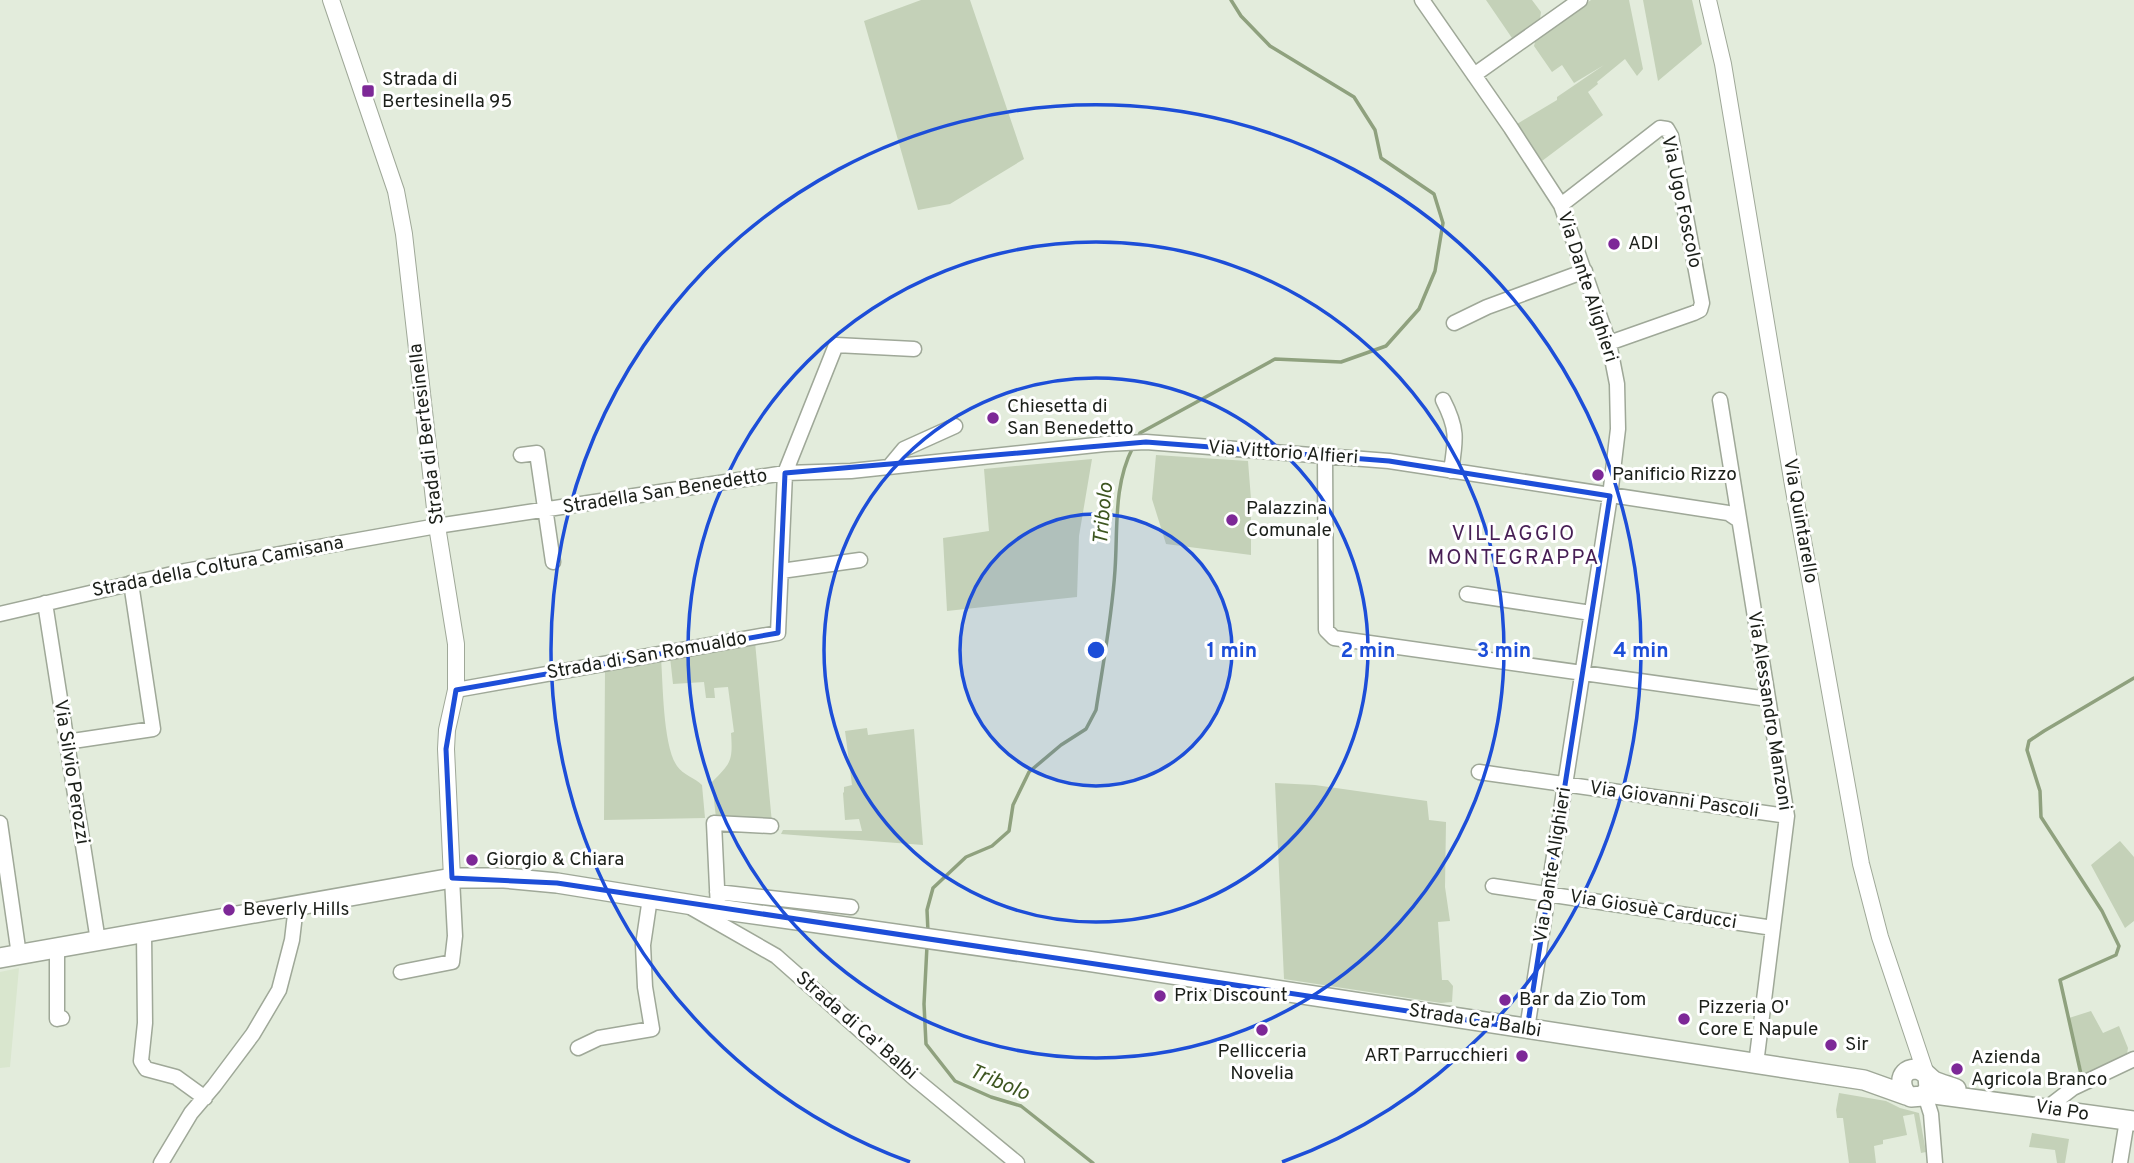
<svg xmlns="http://www.w3.org/2000/svg" width="2134" height="1163" font-family="Overpass,sans-serif">
	<rect width="100%" height="100%" fill="#e3ecdc"/>
	<path fill="#d9e6ce" d="M19 968 10 1067 0 1068V972Z"/>
	<path fill="#c4d1b8" d="M921 0H970L1024 159 950 204 918 210 864 21Z
		M1486 0H1532L1541 12 1540 19 1512 38Z
		M1591 0H1629L1643 69 1637 76 1625 59 1597 82 1598 84 1588 92 1603 115 1542 161 1517 124 1557 100V97L1604 65 1574 83 1562 65 1552 72 1534 46 1536 38Z
		M1643 0H1692L1702 44 1658 81Z
		M1156 455 1248 461 1251 499V555L1166 544 1152 499Z
		M1092 459 1079 536 1077 597 947 611 943 538 989 531 984 469Z
		M755 642 772 823 716 818 712 782C731 763 733 761 731 733L734 732 728 687 714 688 715 698H706L704 682 673 684 670 657Z
		M661 658C663 684 663 746 677 766 683 775 695 778 702 785L705 818 604 820 605 669Z
		M867 728 868 735 914 729 923 845 781 834 783 830 862 831 859 819 845 820 843 793 844 792V787L852 785 845 731Z
		M1275 783 1315 785 1427 801 1429 820 1446 822 1445 887 1450 921 1438 922 1442 980H1448L1453 986 1452 1002 1441 1003 1284 979Z
		M2120 841 2134 857V921L2125 928 2091 865Z
		M2091 1011 2103 1033 2119 1026 2128 1048 2127 1054 2083 1075 2069 1018Z
		M1839 1093 1886 1101 1900 1108 1919 1113 1926 1152 1921 1153 1914 1114 1903 1116 1907 1135 1883 1140V1144L1874 1146 1876 1163H1849L1843 1118H1837L1836 1110Z
		M2032 1133 2069 1139 2065 1163H2057L2055 1150 2029 1147Z"/>
	<g fill="none" stroke-linecap="round" stroke-linejoin="round">
		<path stroke="#8fa17e" stroke-width="3.5" d="M1138 437 1140 433 1275 359 1341 362 1386 346 1419 309 1435 271 1443 223 1434 194 1381 158 1375 130 1354 97 1270 46 1241 16 1231 0
			M928 932 927 910 933 888 966 857 992 846 1009 831 1013 805 1029 772 1061 745 1086 729 1096 710C1103 664 1112 617 1115 570 1118 528 1113 486 1133 447
			M927 946 924 1004 926 1044 955 1081 991 1097 1021 1106 1093 1163
			M2081 1074 2060 980 2116 955 2119 946 2102 911 2041 817 2040 791 2027 750 2029 741 2044 731 2134 678"/>
		<defs>
			<path id="minor" d="M1422 0 1511 128 1561 205 1609 343 1617 384 1618 429 1610 496 1527 1029
				M1474 75 1580 0
				M1561 205 1660 128 1667 129 1671 136 1702 303 1700 310 1694 313 1609 343
				M1454 323 1487 307 1585 271
				M1443 400C1458 429 1456 439 1451 471
				M1720 400 1787 816 1756 1064
				M521 455 537 453 553 562
				M1325 456 1326 630 1334 638 1768 699
				M889 467 904 449 955 426
				M781 571 860 560
				M1467 594 1591 613
				M45 603 98 941
				M0 614 185 571 437 526 785 473 851 471 1105 444 1146 442 1389 461 1728 513 1737 519
				M456 690 778 633 785 473 836 345 914 349
				M66 742 153 729 131 583
				M1479 772 1787 816
				M0 823 19 955
				M1493 886 1773 928
				M717 892 851 907
				M692 908 776 956 914 1078 1017 1163
				M718 909 714 823 771 826
				M144 933 145 1023 141 1061 146 1069 176 1077 205 1098
				M57 948V1019L62 1018
				M401 972 452 962 455 936 452 878
				M578 1048 599 1038 652 1029 645 987 643 945 650 898
				M1925 1095 1931 1114 1935 1163
				M2047 1108 2073 1088 2134 1059
				M161 1163 191 1113 214 1086 253 1034 279 990 292 940 296 906
				M2120 1163 2127 1120"/>
			<path id="tertiary" d="M331 0 396 191 404 234 437 526 456 644V690L447 730 446 749 452 878
				M1708 0 1723 64 1793 485 1861 864 1880 937 1926 1074"/>
			<path id="secondary" d="M0 958 452 878H504L557 883 718 909 1087 961 1864 1080 1906 1095
				M1928 1076 1929 1089 1923 1096 1911 1097C1899 1091 1897 1070 1915 1069 1924 1069 1927 1077 1934 1081 1941 1084 1948 1086 1956 1089
				M1927 1093 2134 1121"/>
		</defs>
		<use href="#minor" stroke="#9fa898" stroke-width="17"/>
		<use href="#tertiary" stroke="#9fa898" stroke-width="18"/>
		<use href="#secondary" stroke="#9fa898" stroke-width="22"/>
		<use href="#minor" stroke="#fff" stroke-width="14"/>
		<use href="#tertiary" stroke="#fff" stroke-width="16"/>
		<use href="#secondary" stroke="#fff" stroke-width="19"/>
	</g>
	<path fill="none" stroke="#1d4ed8" stroke-width="5" stroke-linejoin="round" d="M1146 442 1389 461 1610 496 1527 1029 557 883 452 878 446 749 456 690 778 633 785 473Z"/>
	<circle cx="1096" cy="650" r="136" fill="#1d4ed8" fill-opacity=".12"/>
	<g fill="none" stroke="#1d4ed8" stroke-width="3.5">
		<circle cx="1096" cy="650" r="136"/>
		<circle cx="1096" cy="650" r="272"/>
		<circle cx="1096" cy="650" r="408"/>
		<path d="M910 1162A545 545 0 1 1 1282 1162"/>
	</g>
	<g fill="#7d2897" stroke="#fff" stroke-width="2.5">
		<rect x="361" y="84" width="14" height="14" rx="3.5"/>
		<circle cx="1614" cy="244" r="7"/>
		<circle cx="993" cy="418" r="7"/>
		<circle cx="1598" cy="475" r="7"/>
		<circle cx="1232" cy="520" r="7"/>
		<circle cx="472" cy="860" r="7"/>
		<circle cx="229" cy="910" r="7"/>
		<circle cx="1160" cy="996" r="7"/>
		<circle cx="1505" cy="1000" r="7"/>
		<circle cx="1684" cy="1019" r="7"/>
		<circle cx="1262" cy="1030" r="7"/>
		<circle cx="1831" cy="1045" r="7"/>
		<circle cx="1522" cy="1056" r="7"/>
		<circle cx="1957" cy="1069" r="7"/>
	</g>
	<g text-anchor="middle" dominant-baseline="central" stroke-width="6" stroke-linejoin="round" paint-order="stroke">
		<g font-size="19" fill="#1b1f19" stroke="#fff" text-anchor="start">
			<text x="382" y="80">Strada di<tspan x="382" dy="22">Bertesinella 95</tspan></text>
			<text x="1628" y="244">ADI</text>
			<text x="1007" y="407">Chiesetta di<tspan x="1007" dy="22">San Benedetto</tspan></text>
			<text x="1612" y="475">Panificio Rizzo</text>
			<text x="1246" y="509">Palazzina<tspan x="1246" dy="22">Comunale</tspan></text>
			<text x="486" y="860">Giorgio &amp; Chiara</text>
			<text x="243" y="910">Beverly Hills</text>
			<text x="1174" y="996">Prix Discount</text>
			<text x="1519" y="1000">Bar da Zio Tom</text>
			<text x="1698" y="1008">Pizzeria O'<tspan x="1698" dy="22">Core E Napule</tspan></text>
			<text x="1845" y="1045">Sir</text>
			<text x="1262" y="1052" text-anchor="middle">Pellicceria<tspan x="1262" dy="22">Novelia</tspan></text>
			<text x="1508" y="1056" text-anchor="end">ART Parrucchieri</text>
			<text x="1971" y="1058">Azienda<tspan x="1971" dy="22">Agricola Branco</tspan></text>
		</g>
		<g font-size="19" fill="#1b1f19" stroke="#fff">
			<text transform="translate(1681 202) rotate(78)">Via Ugo Foscolo</text>
			<text transform="translate(1587 287) rotate(72)">Via Dante Alighieri</text>
			<text transform="translate(427 434) rotate(-97)">Strada di Bertesinella</text>
			<text transform="translate(1283 453) rotate(4)">Via Vittorio Alfieri</text>
			<text transform="translate(665 492) rotate(-9)">Stradella San Benedetto</text>
			<text transform="translate(1800 521) rotate(80)">Via Quintarello</text>
			<text transform="translate(218 567) rotate(-11)">Strada della Coltura Camisana</text>
			<text transform="translate(647 656) rotate(-10)">Strada di San Romualdo</text>
			<text transform="translate(1769 711) rotate(81)">Via Alessandro Manzoni</text>
			<text transform="translate(71 772) rotate(81)">Via Silvio Perozzi</text>
			<text transform="translate(1674 800) rotate(8)">Via Giovanni Pascoli</text>
			<text transform="translate(1553 865) rotate(-81)">Via Dante Alighieri</text>
			<text transform="translate(1653 910) rotate(9)">Via Giosuè Carducci</text>
			<text transform="translate(1475 1021) rotate(9)">Strada Ca' Balbi</text>
			<text transform="translate(856 1026) rotate(41)">Strada di Ca' Balbi</text>
			<text transform="translate(2062 1111) rotate(9)">Via Po</text>
		</g>
		<g font-size="21" font-style="italic" fill="#3e5621" stroke="#fff">
			<text transform="translate(1104 514) rotate(-85)">Tribolo</text>
			<text transform="translate(999 1083) rotate(23)">Tribolo</text>
		</g>
		<g font-size="21" letter-spacing="2" fill="#471f55" stroke="#fff">
			<text x="1514" y="534">VILLAGGIO<tspan x="1514" dy="24">MONTEGRAPPA</tspan></text>
		</g>
	</g>
	<circle cx="1096" cy="650" r="10" fill="#1d4ed8" stroke="#fff" stroke-width="3.5"/>
	<g font-size="21" text-anchor="middle" font-weight="bold" fill="#1d4ed8" stroke="#fff" stroke-width="6" stroke-linejoin="round" paint-order="stroke">
		<text x="1232" y="657">1 min</text>
		<text x="1368" y="657">2 min</text>
		<text x="1504" y="657">3 min</text>
		<text x="1641" y="657">4 min</text>
	</g>
</svg>
